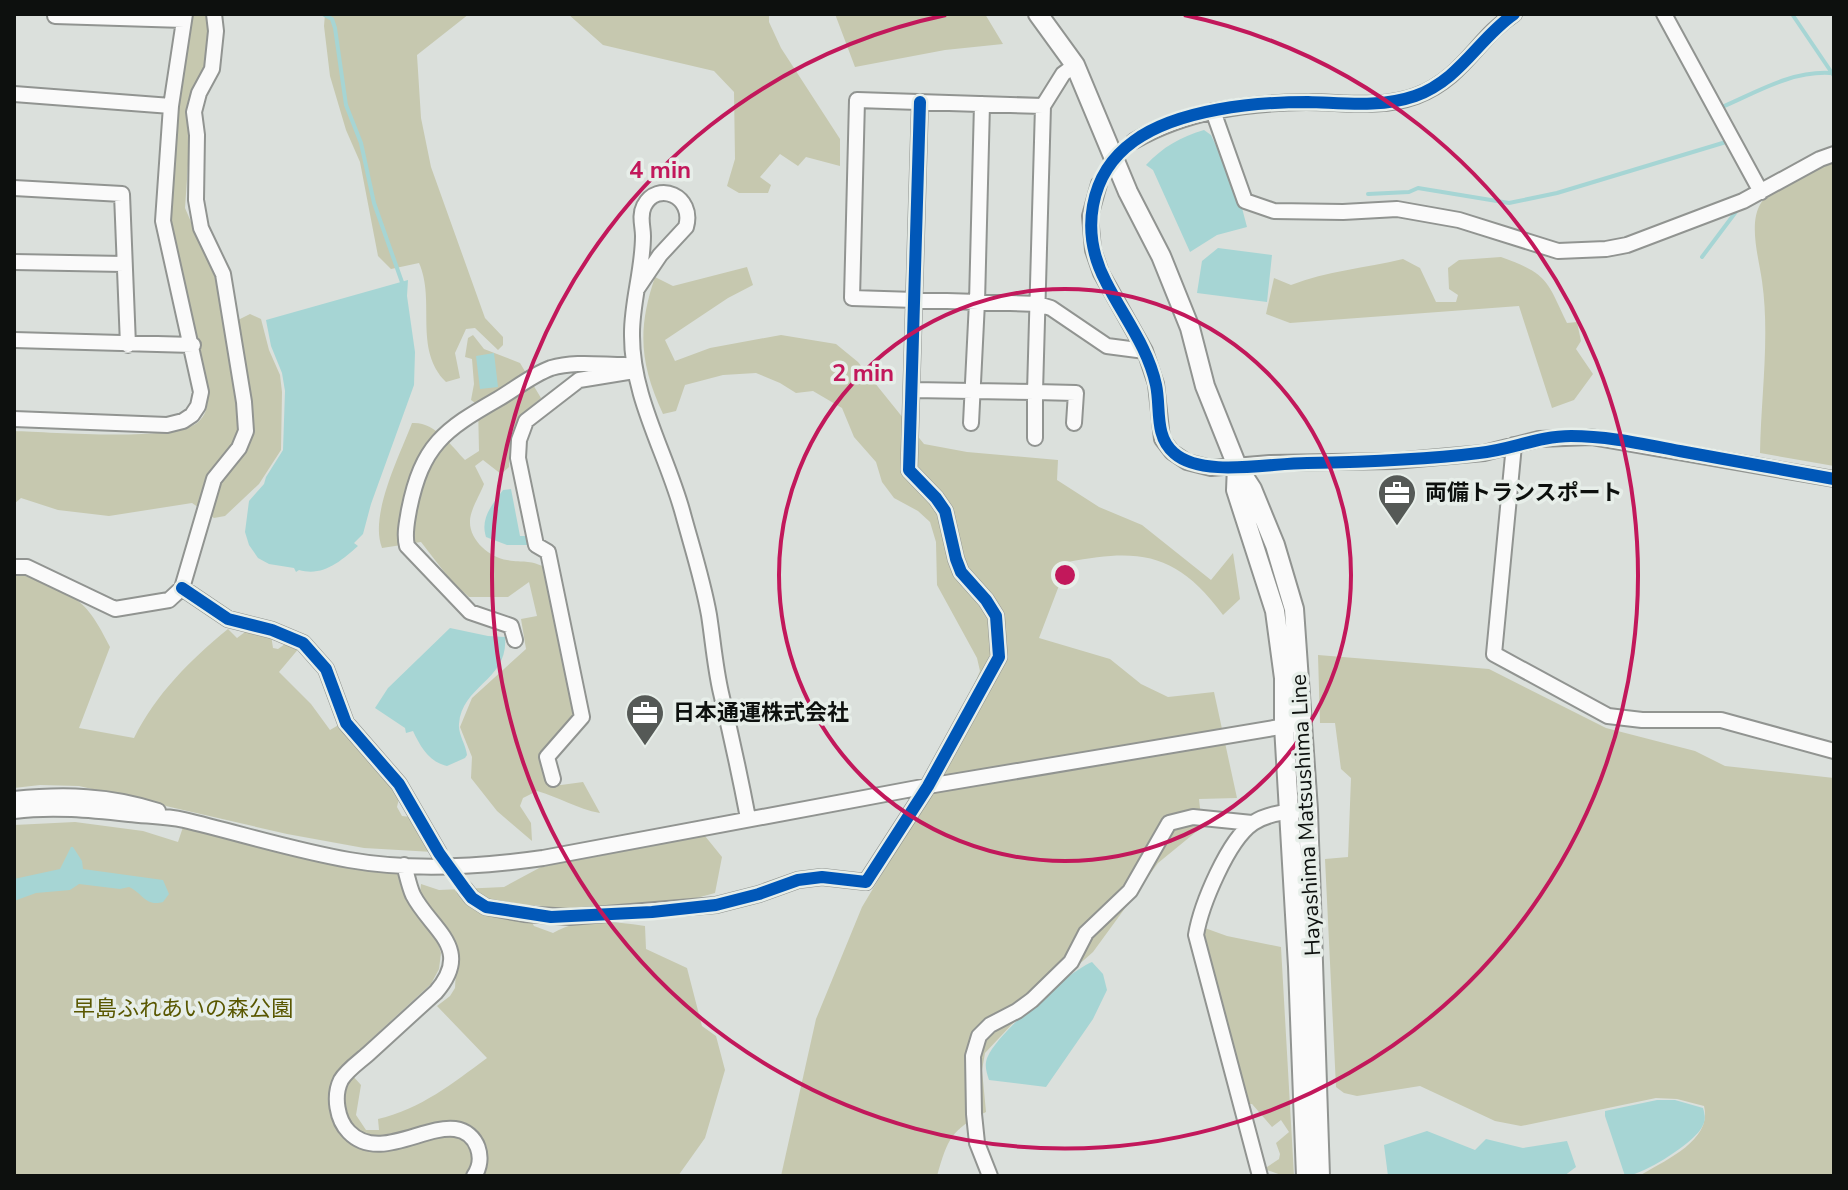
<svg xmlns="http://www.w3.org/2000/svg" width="1848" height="1190" font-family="'Nunito Sans','Noto Sans JP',sans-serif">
	<rect width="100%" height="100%" fill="#dbe0dc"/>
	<path fill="#c6c8af" d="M191 14H209L210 22 205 68 186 108 190 136 185 208 233 319 238 320 250 314 261 319 269 350 280 375 282 392 281 450 259 484 225 516 214 518 192 503 109 516 58 510 21 498 14 504V431C49 432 174 442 197 423 210 413 208 397 207 383L171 218 174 133Z
		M325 14H469L417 55 421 118 431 167 485 318 503 337V345L498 350 475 328 466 329 455 353 460 378 446 382C413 349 436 301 419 263L391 269 378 256 360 162 346 130 330 76 324 26Z
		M568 14H769V22L781 48 840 139V166L806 157 798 166 780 154 760 177 771 185 768 193H739L727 186 735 159 734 92 714 71 603 45Z
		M835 14H985L1003 44 945 50 855 67Z
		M1834 160V466L1760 453C1761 396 1770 337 1762 281 1759 259 1748 223 1761 203 1771 187 1816 165 1834 160Z
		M1501 257C1548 274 1546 279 1567 323L1577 322 1581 341 1576 349 1593 374 1574 400 1552 408 1519 306 1290 323 1266 314 1274 278 1291 285C1327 271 1365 268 1403 259L1420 268 1436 302H1456L1458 295 1449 289 1448 268 1459 260Z
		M747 267 753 285 728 298 665 340 675 361 710 348 781 335 836 344 858 362 924 444 967 452 1058 460 1057 480 1099 507 1142 525 1211 580 1233 553 1240 599 1223 615C1177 553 1141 548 1068 562L1039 638 1110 659 1141 684 1168 697 1214 692 1237 798 1199 799 1202 827 1158 863 1093 952 1016 1020 985 1053 982 1070 986 1112C951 1130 948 1138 937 1176H781L816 1019 862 907 926 800 980 671 977 658 937 585 936 542 930 522 918 511 894 498 882 482 876 462 854 437 842 408 813 391 796 393 780 383 756 373 723 375 685 385 676 411 663 414C640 364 637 330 655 277L673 286Z
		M473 335 484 349 520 363 541 398C511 423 510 429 509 467L501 474 483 460 475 466 484 484C480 495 470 510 470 521 469 540 490 558 507 560 524 563 527 559 545 567L579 714 543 756 553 783 561 785 583 782 600 813C577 809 559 797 537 791L523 798 520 806 531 823 532 841 497 811 471 778 472 757 460 727 472 698 526 649 521 619 537 616 529 582 508 597H469L452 582 421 542 382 548C369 515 400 455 412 423 434 421 451 445 465 460L479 451 478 405 471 400 474 384 472 359 465 357 468 338Z
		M23 575C74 595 85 596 110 647L79 728 134 738C156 694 190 660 228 629L237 638 249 629 271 635 273 648 278 649 288 642 300 647 279 672 311 704 330 730 342 723 400 794 397 807 402 816 411 817 433 852 364 848 287 834 79 786 40 785 14 788V576Z
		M1318 655 1489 669 1606 728 1695 751 1725 766 1834 778V1176H1639C1663 1161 1713 1141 1704 1106L1677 1099 1656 1098 1521 1126 1495 1121 1420 1086 1357 1096 1344 1093 1336 1087 1325 859 1348 857 1351 778 1341 769 1335 723H1320Z
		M75 822 143 831 178 842 183 827 302 858 397 873 435 934 441 953 439 969 431 984 343 1065 361 1085 356 1115 366 1130H379L378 1119C421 1109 453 1083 487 1058L437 1006 450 996 455 988 457 950 452 934 420 894 421 884 439 890 504 887 541 867 705 836 722 857 715 893 671 905 576 912 535 905 528 916 534 926 553 933C583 916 612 922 645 926L646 949 687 968 702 1026 716 1036 725 1070 705 1138 678 1176H14V825Z
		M1202 927 1227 936 1281 947 1294 1176H1284L1264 1169 1279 1159 1280 1154 1276 1143 1289 1132 1281 1120 1272 1127 1252 1104H1245L1200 938Z"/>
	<path fill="#a6d5d4" d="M1204 130 1211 135 1238 193 1247 227 1217 235 1190 252 1153 170 1146 165C1163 147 1180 137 1204 130Z
		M1218 248 1272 255 1267 302 1197 293 1202 261Z
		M408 280 407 296 415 352 414 385 371 504 363 534 354 543 358 546C341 561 323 577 299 570L296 572 294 568 269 564 258 558 249 545 245 532 249 501 264 484 266 477 283 450 285 391 282 373 271 346 266 320Z
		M494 353 498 387 480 389 476 356Z
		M511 489 520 536H527L528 545H507L486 537C480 518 492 505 503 490Z
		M450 628 488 636 505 637C509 680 462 685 459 724 458 734 466 745 467 755L465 758 447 766C429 762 420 746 413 731L406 733 405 728 375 708 388 688Z
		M71 847H73L82 861 83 869 163 880 169 894 163 902C145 907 143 893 129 887L120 889 79 884 70 890 36 893 14 901V879L60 869Z
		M1092 962 1103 974 1107 990 1093 1019 1046 1087 989 1080C986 1071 984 1064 988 1056 998 1033 1069 971 1092 962Z
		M1657 1100H1675L1703 1108C1705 1115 1706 1120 1702 1127 1694 1143 1642 1176 1625 1176L1605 1116V1111Z
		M1427 1131 1475 1150 1486 1139 1523 1148 1567 1141 1576 1167 1564 1176H1388L1384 1145Z"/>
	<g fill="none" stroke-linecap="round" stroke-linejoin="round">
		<path stroke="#a6d5d4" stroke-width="4" d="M323 14 332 19 335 28 346 105 361 143 374 203 403 285
			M1792 14 1834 76
			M1723 109 1722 107C1757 92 1791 71 1830 73
			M1368 194 1409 192 1418 188 1509 203 1557 193 1726 142
			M1702 257 1738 209"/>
		<path stroke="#bcc1bd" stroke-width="14" stroke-dasharray="14 7" stroke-linecap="butt" d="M1099 184 1113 160 1134 141
			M444 860 465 889"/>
		<defs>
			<path id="minor" d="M1664 14 1761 192
				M55 16 184 20
				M14 94 171 106
				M1043 106 857 100 852 298 1038 304 1051 308 1107 346 1145 351
				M1213 111 1245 201 1274 211 1343 212 1397 209 1459 220 1558 251 1606 249 1627 245 1743 201 1820 159 1834 154
				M1134 141C1186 111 1246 103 1306 102 1343 102 1380 109 1416 96 1464 78 1477 38 1514 14
				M1099 184 1090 216 1093 250 1101 273 1145 351 1156 384 1162 439 1172 452 1187 462 1211 468 1270 463 1394 461 1484 453 1539 439 1591 437 1834 479
				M14 188 122 194 128 345
				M14 262 124 264
				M637 289 660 255 686 227C695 196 657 180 644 206 639 216 643 226 643 236 643 269 632 301 632 333 631 397 667 454 683 514 692 547 703 581 709 615 713 641 715 667 721 693 731 735 740 776 748 818
				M14 340 193 345
				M913 390 1035 392 1043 106 1063 74 1075 65
				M14 419 167 425 183 421 192 415 198 406 201 392 163 221 171 106 185 14
				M971 423 977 302 982 104
				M1035 438V392L1076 393 1074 423
				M1514 445 1494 654 1608 716 1642 720H1721L1834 751
				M14 567H27L115 609 169 600 182 588 214 479 239 448 246 431 244 402 223 274 201 228 196 200 197 135 194 112 199 93 212 69 216 31 214 14
				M182 588 228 619 272 630 303 643 326 669 346 723 399 784 439 853
				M515 640 511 626 470 612 407 546C404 534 407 522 409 510 422 445 444 430 498 399 515 389 532 375 551 368 574 361 601 365 625 365
				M553 779 547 757 582 717 548 552 536 545 518 458 519 440 526 421 579 380 634 371
				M14 799C64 794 110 795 158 811
				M14 811C53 806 91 810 129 814 147 816 166 816 184 820 239 833 292 850 349 860 411 871 480 867 543 858L928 786 1292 725
				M404 865C407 875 409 886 413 895 431 930 474 948 436 992 413 1013 390 1034 368 1054 359 1062 347 1070 341 1080 333 1096 337 1120 349 1132 378 1162 424 1125 455 1129 478 1132 486 1159 474 1176
				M465 889 472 898 486 907 524 914 570 917 716 905 759 894 798 880 822 877 866 882 928 786 999 657 996 616 986 600 961 572 956 559 945 511 936 498 909 470 920 102
				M990 1176 977 1143 974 1114 973 1056 979 1036 990 1025 1017 1011 1032 1000 1071 962 1086 933 1130 891 1169 823 1193 817 1252 823
				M1260 1176 1196 935C1201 905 1228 840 1253 823 1265 815 1282 812 1296 811"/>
			<path id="major" d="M1038 14 1075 65 1128 192 1161 256 1190 328 1205 386 1237 466 1252 489 1275 545 1294 609 1308 810 1320 1176
				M1237 466 1236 490 1275 611 1284 678V726L1298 966 1306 1176"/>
		</defs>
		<use href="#minor" stroke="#919491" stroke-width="18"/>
		<use href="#major" stroke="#919491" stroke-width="22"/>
		<use href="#minor" stroke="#fafafa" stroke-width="14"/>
		<use href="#major" stroke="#fafafa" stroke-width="18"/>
		<defs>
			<path id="cycleway" d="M1514 14C1478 39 1460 80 1415 96 1380 108 1344 103 1308 102 1256 102 1178 109 1134 141 1088 174 1080 233 1106 282 1123 316 1148 347 1156 385 1161 408 1154 436 1174 453 1202 478 1269 463 1307 463 1364 462 1422 460 1479 453 1510 450 1539 436 1571 436 1610 436 1647 445 1685 452 1735 461 1784 470 1834 479
				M182 588 228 619 272 630 303 643 326 669 346 723 399 784 439 853 465 889 472 898 486 907 551 917 652 912 716 905 759 894 798 880 822 877 866 882 928 786 999 657 996 616 986 600 961 572 956 559 945 511 936 498 909 470 920 102"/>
		</defs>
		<use href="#cycleway" stroke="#e7eee9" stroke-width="17"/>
		<use href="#cycleway" stroke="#0057b8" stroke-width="12"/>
	</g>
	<g fill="none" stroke="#c2185b" stroke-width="4">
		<circle cx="1065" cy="575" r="286"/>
		<path d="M1184 15A573 573 0 1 1 946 15"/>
	</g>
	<defs>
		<symbol id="office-pin" viewBox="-11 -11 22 30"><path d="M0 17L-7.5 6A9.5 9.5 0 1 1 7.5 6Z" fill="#555956" stroke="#e7eee9"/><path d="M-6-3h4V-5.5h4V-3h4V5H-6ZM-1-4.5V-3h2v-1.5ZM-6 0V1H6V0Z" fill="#fff"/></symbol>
	</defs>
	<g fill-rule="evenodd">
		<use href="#office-pin" x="1375" y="471" width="44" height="60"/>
		<use href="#office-pin" x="623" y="691" width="44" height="60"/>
	</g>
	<g text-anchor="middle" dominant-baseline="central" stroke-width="7" stroke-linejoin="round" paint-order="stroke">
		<g font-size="22" font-weight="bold" fill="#0d100e" stroke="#e7eee9" text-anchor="start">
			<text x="1425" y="493">両備トランスポート</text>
			<text x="673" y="713">日本通運株式会社</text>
		</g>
		<g font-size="22" fill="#0d100e" stroke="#e7eee9">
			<text transform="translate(1306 815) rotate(-93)">Hayashima Matsushima Line</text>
		</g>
		<g font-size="22" fill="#595701" stroke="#e7eee9">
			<text x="183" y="1009">早島ふれあいの森公園</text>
		</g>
	</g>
	<circle cx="1065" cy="575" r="12" fill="#c2185b" stroke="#e7eee9" stroke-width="4"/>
	<g font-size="24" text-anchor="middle" font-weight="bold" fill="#c2185b" stroke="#e7eee9" stroke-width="7" stroke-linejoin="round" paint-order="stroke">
		<text x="660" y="178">4 min</text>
		<text x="863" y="381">2 min</text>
	</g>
	<rect width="1848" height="1190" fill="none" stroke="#0d100e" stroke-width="32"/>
</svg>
